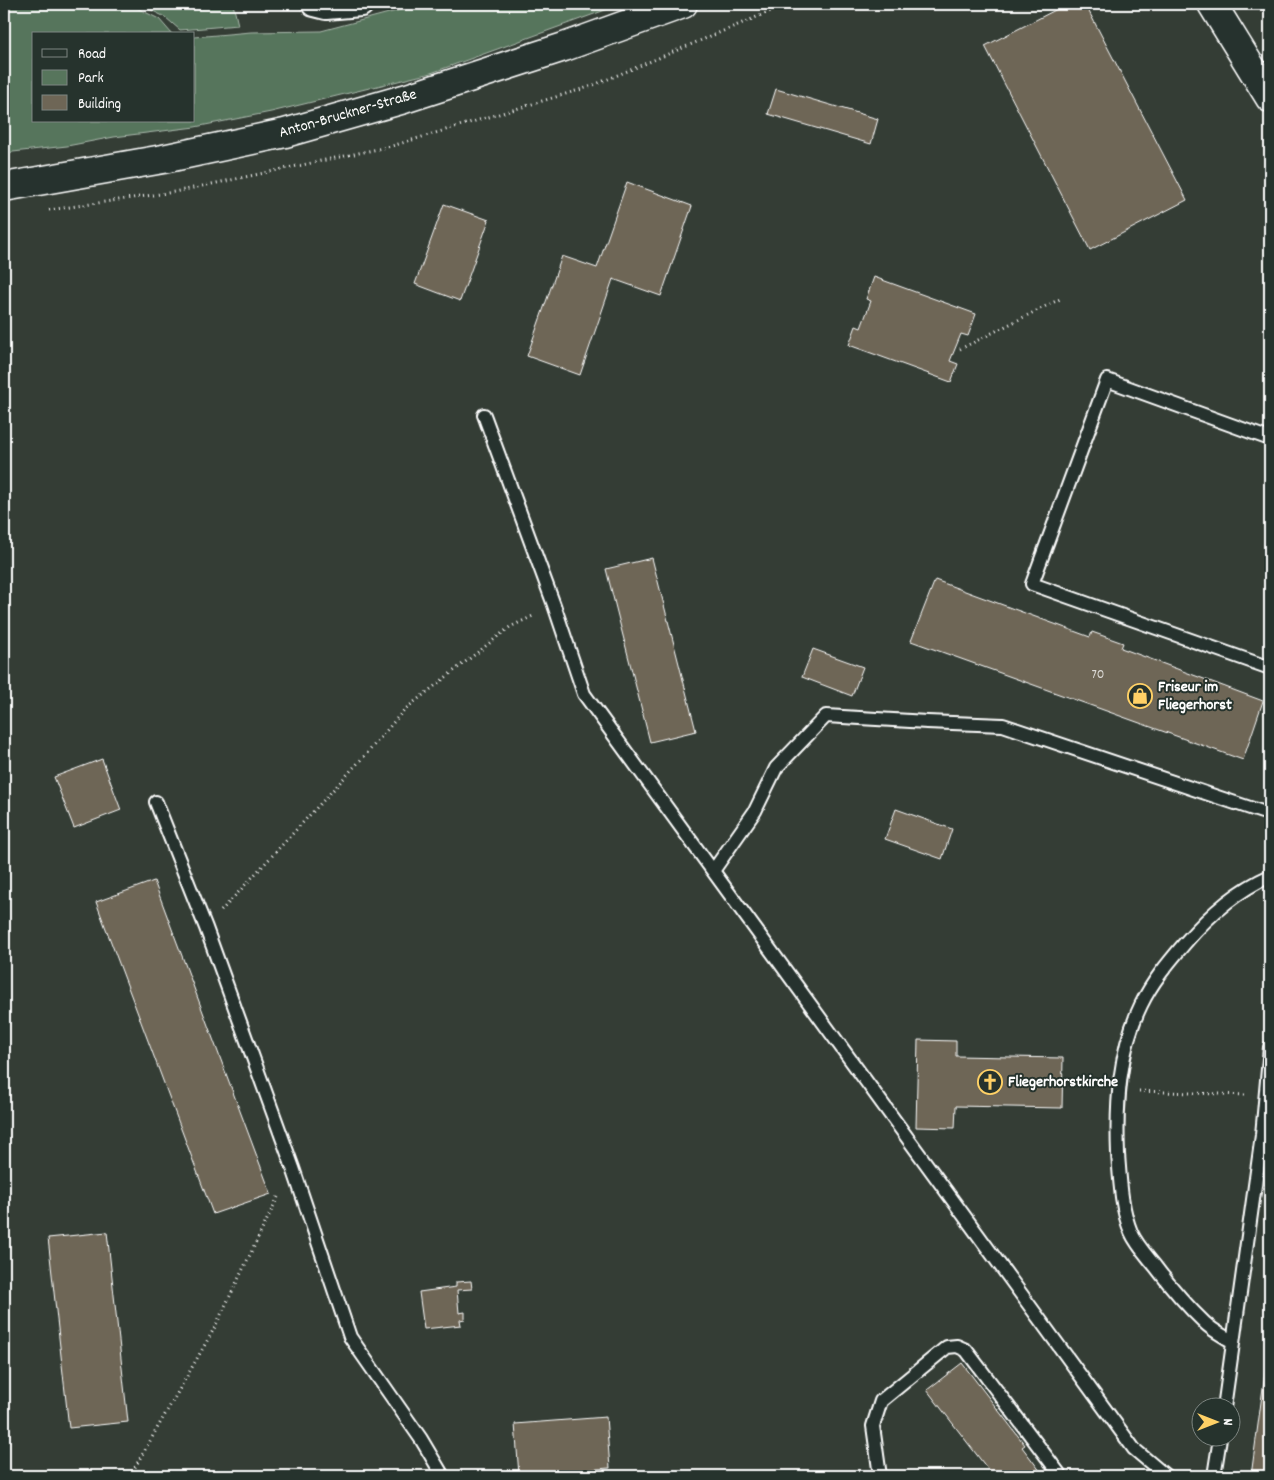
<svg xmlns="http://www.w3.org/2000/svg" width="1274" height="1480" font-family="Dekko,sans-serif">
	<rect width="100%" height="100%" fill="#343d35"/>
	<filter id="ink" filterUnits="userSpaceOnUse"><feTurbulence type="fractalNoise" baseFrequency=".02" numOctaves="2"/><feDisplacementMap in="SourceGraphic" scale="10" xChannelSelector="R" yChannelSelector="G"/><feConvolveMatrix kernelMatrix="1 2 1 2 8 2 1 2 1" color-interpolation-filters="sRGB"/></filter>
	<g filter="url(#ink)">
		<path fill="#57755c" stroke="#abbaae" d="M4 4H129L159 19 172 34H34V121H194V37L251 32 321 31 423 4H622L431 73 271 112 195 127 114 137 67 146 4 153Z
			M139 4H233L238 25 180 30 165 17Z"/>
		<path fill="#6e6656" stroke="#fff" d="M1067 4H1085L1187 200 1090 250 985 46Z
			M776 89 878 119 871 144 768 114Z
			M627 182 692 206 661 296 613 279 580 375 527 356 562 256 597 268Z
			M444 204 489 220 460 301 415 284Z
			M874 277 976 314 968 336 961 334 950 361 958 364 951 382 849 345 856 326 861 328 871 301 866 299Z
			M652 558 696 731 650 742 606 569Z
			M935 580 1090 637 1092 632 1123 643 1121 648 1263 701 1243 760 911 641Z
			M813 649 863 667 852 696 802 677Z
			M102 759 121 810 74 828 54 777Z
			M896 809 952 829 942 859 885 839Z
			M154 881 271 1194 213 1214 96 902Z
			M918 1040 956 1041V1056L1063 1058 1062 1108 956 1106 955 1128 916 1127Z
			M107 1232 128 1422 69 1428 48 1238Z
			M471 1281 472 1289 457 1290 459 1313 465 1312V1319L460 1320 461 1325 424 1329 419 1292 456 1287V1282Z
			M1270 1336V1476H1251Z
			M962 1363 1025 1445 1022 1447 1044 1476H990L988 1474 990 1472 927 1390Z
			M606 1417 610 1468 519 1475 515 1424Z"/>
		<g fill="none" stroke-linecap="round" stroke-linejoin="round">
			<defs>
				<path id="lane" d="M484 415 554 605 584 694 1134 1449 1166 1476
					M1270 439 1107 380 1032 584 1270 668
					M156 802 206 928 293 1168 350 1337 421 1439 443 1476
					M713 871 755 811 776 768 826 716 927 722 1003 725 1262 812H1270
					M1233 1342C1224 1336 1213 1331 1205 1323 1187 1306 1170 1286 1155 1266 1147 1256 1136 1244 1131 1232 1121 1208 1120 1179 1118 1154 1116 1104 1119 1050 1141 1005 1152 982 1168 963 1185 943 1209 915 1236 891 1270 876
					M1224 1408 1262 1135 1270 1047
					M880 1476 873 1426 881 1401 947 1347 957 1346 966 1350 1061 1476
					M1214 1476 1220 1438"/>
				<path id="street" d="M314 4 326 7 361 4"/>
				<path id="secondary" d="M1212 4 1270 98
					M4 187 163 159 285 133 404 99 564 47 683 4"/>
			</defs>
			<use href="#lane" stroke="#fff" stroke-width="16"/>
			<use href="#street" stroke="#fff" stroke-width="28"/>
			<use href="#secondary" stroke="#fff" stroke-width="31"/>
			<path stroke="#fff" stroke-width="3" stroke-dasharray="1 4" stroke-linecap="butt" d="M49 210 174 192 392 146 589 87 788 4
				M960 349 1060 299
				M221 911 369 751 404 710 510 627 535 615
				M1139 1091 1245 1095
				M130 1476 215 1327 279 1195"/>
			<use href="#lane" stroke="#26332d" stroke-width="12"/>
			<use href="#street" stroke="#26332d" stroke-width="24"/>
			<use href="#secondary" stroke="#26332d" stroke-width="28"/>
		</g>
	</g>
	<defs>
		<symbol id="shop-ring" viewBox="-11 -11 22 22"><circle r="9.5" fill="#26332d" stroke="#ffd166" stroke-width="1.5"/><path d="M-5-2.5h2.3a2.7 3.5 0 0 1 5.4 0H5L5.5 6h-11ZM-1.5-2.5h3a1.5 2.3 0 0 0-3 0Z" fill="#ffd166"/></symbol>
		<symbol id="church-ring" viewBox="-11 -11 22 22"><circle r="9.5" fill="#26332d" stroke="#ffd166" stroke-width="1.5"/><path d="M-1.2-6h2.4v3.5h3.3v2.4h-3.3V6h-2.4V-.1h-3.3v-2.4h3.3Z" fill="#ffd166"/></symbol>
	</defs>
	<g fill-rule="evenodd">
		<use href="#shop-ring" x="1126" y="682" width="28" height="28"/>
		<use href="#church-ring" x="976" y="1068" width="28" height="28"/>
	</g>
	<g text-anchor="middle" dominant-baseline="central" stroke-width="4" stroke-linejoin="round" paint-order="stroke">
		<g font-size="14" fill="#dbd9d5">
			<text x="1098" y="675">70</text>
		</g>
		<g font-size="16" fill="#fff" stroke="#26332d">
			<text transform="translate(348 114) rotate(-16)">Anton-Bruckner-Straße</text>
		</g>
		<g font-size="16" font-weight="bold" fill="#fff" stroke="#26332d" text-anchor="start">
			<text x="1158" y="687">Friseur im<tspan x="1158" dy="18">Fliegerhorst</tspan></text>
			<text x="1008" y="1082">Fliegerhorstkirche</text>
		</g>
	</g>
	<rect width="1274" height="1480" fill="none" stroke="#26332d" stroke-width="20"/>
	<rect x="10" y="10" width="1254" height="1460" fill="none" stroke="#fff" stroke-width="2" filter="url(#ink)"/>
	<rect x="32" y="32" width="162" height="90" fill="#26332d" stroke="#7d8581"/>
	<rect x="42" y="49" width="25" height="8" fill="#26332d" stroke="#7d8581"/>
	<text x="78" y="58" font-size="15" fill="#ffffff">Road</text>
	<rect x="42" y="70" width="25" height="15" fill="#57755c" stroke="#7d8581"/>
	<text x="78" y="82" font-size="15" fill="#ffffff">Park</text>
	<rect x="42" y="95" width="25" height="15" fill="#6e6656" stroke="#7d8581"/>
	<text x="78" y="108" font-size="15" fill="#ffffff">Building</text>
	<g transform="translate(1216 1422) rotate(90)"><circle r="24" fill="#26332d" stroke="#7d8581"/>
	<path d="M0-4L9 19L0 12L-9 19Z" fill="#ffd166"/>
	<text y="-8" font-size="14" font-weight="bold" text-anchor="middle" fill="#ffffff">N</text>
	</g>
</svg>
